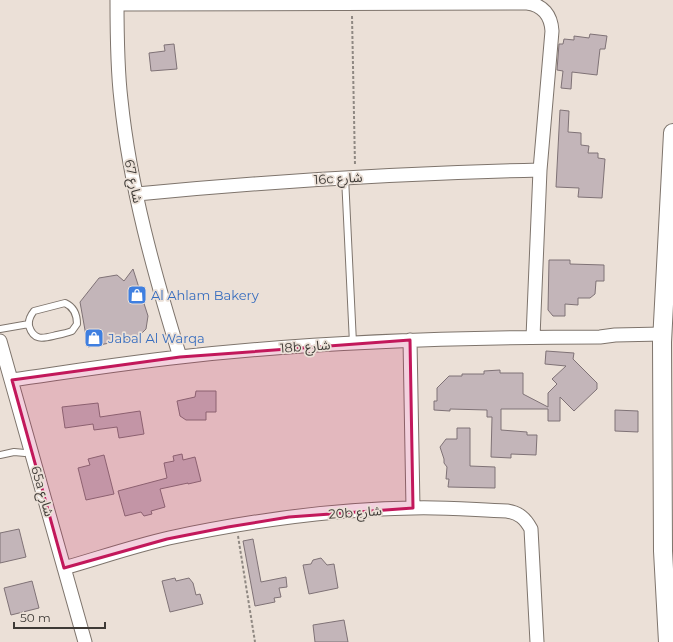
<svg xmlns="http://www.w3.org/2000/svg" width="673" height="642" font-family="Montserrat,'Noto Sans Arabic',sans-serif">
	<rect width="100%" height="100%" fill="#ebe0d7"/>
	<path fill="#c3b5b9" stroke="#7f7276" d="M590 34 607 36 605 49H600L597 75 572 72 571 89 561 88 563 71 557 70 559 44H563L564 39 574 40V36L589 38Z
		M174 44 177 69 151 71 149 53 165 51 164 45Z
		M560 110 569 111 568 132 581 133V145L589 146 588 153H598V158L605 159 602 198 578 197 579 188 556 187Z
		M549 260H570V264L604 265V281H596L595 294 590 298H578V305L565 304V316H553L548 310Z
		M133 269 148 316 146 329 137 338 88 347 80 302 99 278 117 275 124 281Z
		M546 351 574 353 573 359 597 383V389L574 411 560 397V421H548V409H501V430L527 432V435H537L536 455 511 454V458L491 457 492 417H487V410L450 409V411L434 410V401H437V388L449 376H462V374H484V371L500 370V373H523V394L548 407V393L557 384 552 379 566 366 545 364Z
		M196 391H216V412H206V420H186L180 416 177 401 195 397Z
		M98 403 100 417 140 411 144 434 119 438 117 427 94 430 93 424 65 428 62 407Z
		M615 410 638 411V432L615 431Z
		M457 428H470V466L495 467V488L448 487 449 479H446L447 467 444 463V459L440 447 446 439H457Z
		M182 454 183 460 195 457 201 481 188 484V483L160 489 165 507 151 511 152 514 144 516 141 512 125 516 118 491 167 478 164 463 174 461 173 456Z
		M104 455 114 494 86 500 78 468 90 465 88 459Z
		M19 529 26 557 0 563V533Z
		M253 539 261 582 286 577 287 587 279 588 281 597 274 598 275 602 255 606 243 541Z
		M321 558 327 565 334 564 338 588 309 594 303 565 311 564 313 560Z
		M175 578 176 581 189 578 193 583 196 595 200 594 203 604 170 612 162 581Z
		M32 581 39 608 11 615 4 588Z
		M344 620 348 642H315L313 625Z"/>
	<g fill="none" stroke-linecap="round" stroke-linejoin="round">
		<defs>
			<path id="lane" d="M345 177 353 343
				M65 303C74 307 77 314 77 324L72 331C67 333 62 334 57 335 44 338 34 342 29 326 28 320 30 316 34 311Z
				M0 329 29 324
				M0 455 14 452 25 453 31 451"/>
			<path id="street" d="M117 0C117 33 117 67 121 100 130 187 154 273 180 357
				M117 4 527 3C543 5 551 15 552 31L540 170 533 337
				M137 194C271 181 405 173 540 170
				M410 340 413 508
				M0 341 85 642
				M12 380C68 372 124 363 180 357 319 341 460 337 600 337L615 335 662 334
				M64 568C99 558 134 546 169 538 249 521 331 509 413 508 444 507 476 510 507 511 519 513 525 518 531 529L537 642"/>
			<path id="secondary" d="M668 642 663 551 662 342 673 133"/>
		</defs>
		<use href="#lane" stroke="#7e746c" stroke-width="8"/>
		<use href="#street" stroke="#7e746c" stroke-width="15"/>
		<use href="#secondary" stroke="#7e746c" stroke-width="20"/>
		<path stroke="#8f8882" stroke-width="2" stroke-dasharray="3 2" stroke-linecap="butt" d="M352 16 355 165
			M238 536 255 642"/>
		<use href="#lane" stroke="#fff" stroke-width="6"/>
		<use href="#street" stroke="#fff" stroke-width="13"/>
		<use href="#secondary" stroke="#fff" stroke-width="18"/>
	</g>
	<path fill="#c2185b" fill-opacity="0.2" stroke="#c2185b" stroke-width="3" stroke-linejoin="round" d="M410 340 413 508 289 517 228 527 167 539 64 568 12 380 180 357Z"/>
	<defs>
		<symbol id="shop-square" viewBox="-11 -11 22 22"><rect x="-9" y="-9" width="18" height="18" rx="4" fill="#3f7fe0" stroke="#ebe0d7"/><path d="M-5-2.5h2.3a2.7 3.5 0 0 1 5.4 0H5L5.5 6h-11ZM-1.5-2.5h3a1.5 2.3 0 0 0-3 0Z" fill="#fff"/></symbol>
	</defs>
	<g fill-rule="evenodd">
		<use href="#shop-square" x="126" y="284" width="22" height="22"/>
		<use href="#shop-square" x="83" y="327" width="22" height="22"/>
	</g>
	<g text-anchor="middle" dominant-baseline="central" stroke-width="3.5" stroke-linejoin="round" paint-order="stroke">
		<g font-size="13" fill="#3e3a36" stroke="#ebe0d7">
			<text transform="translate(338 178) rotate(-3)">16c شارع</text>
			<text transform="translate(134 181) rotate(78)">شارع 67</text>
			<text transform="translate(305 346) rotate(-4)">18b شارع</text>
			<text transform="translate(43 491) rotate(74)">65a شارع</text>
			<text transform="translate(355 512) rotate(-4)">20b شارع</text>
		</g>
		<g font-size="13" fill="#366cbe" stroke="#ebe0d7" text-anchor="start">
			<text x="151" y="295">Al Ahlam Bakery</text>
			<text x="108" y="338">Jabal Al Warqa</text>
		</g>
	</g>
	<path d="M14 622v6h91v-6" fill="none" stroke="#3e3a36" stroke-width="2"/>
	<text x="20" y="622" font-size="12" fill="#3e3a36" stroke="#ebe0d7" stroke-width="3" paint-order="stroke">50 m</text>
</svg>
